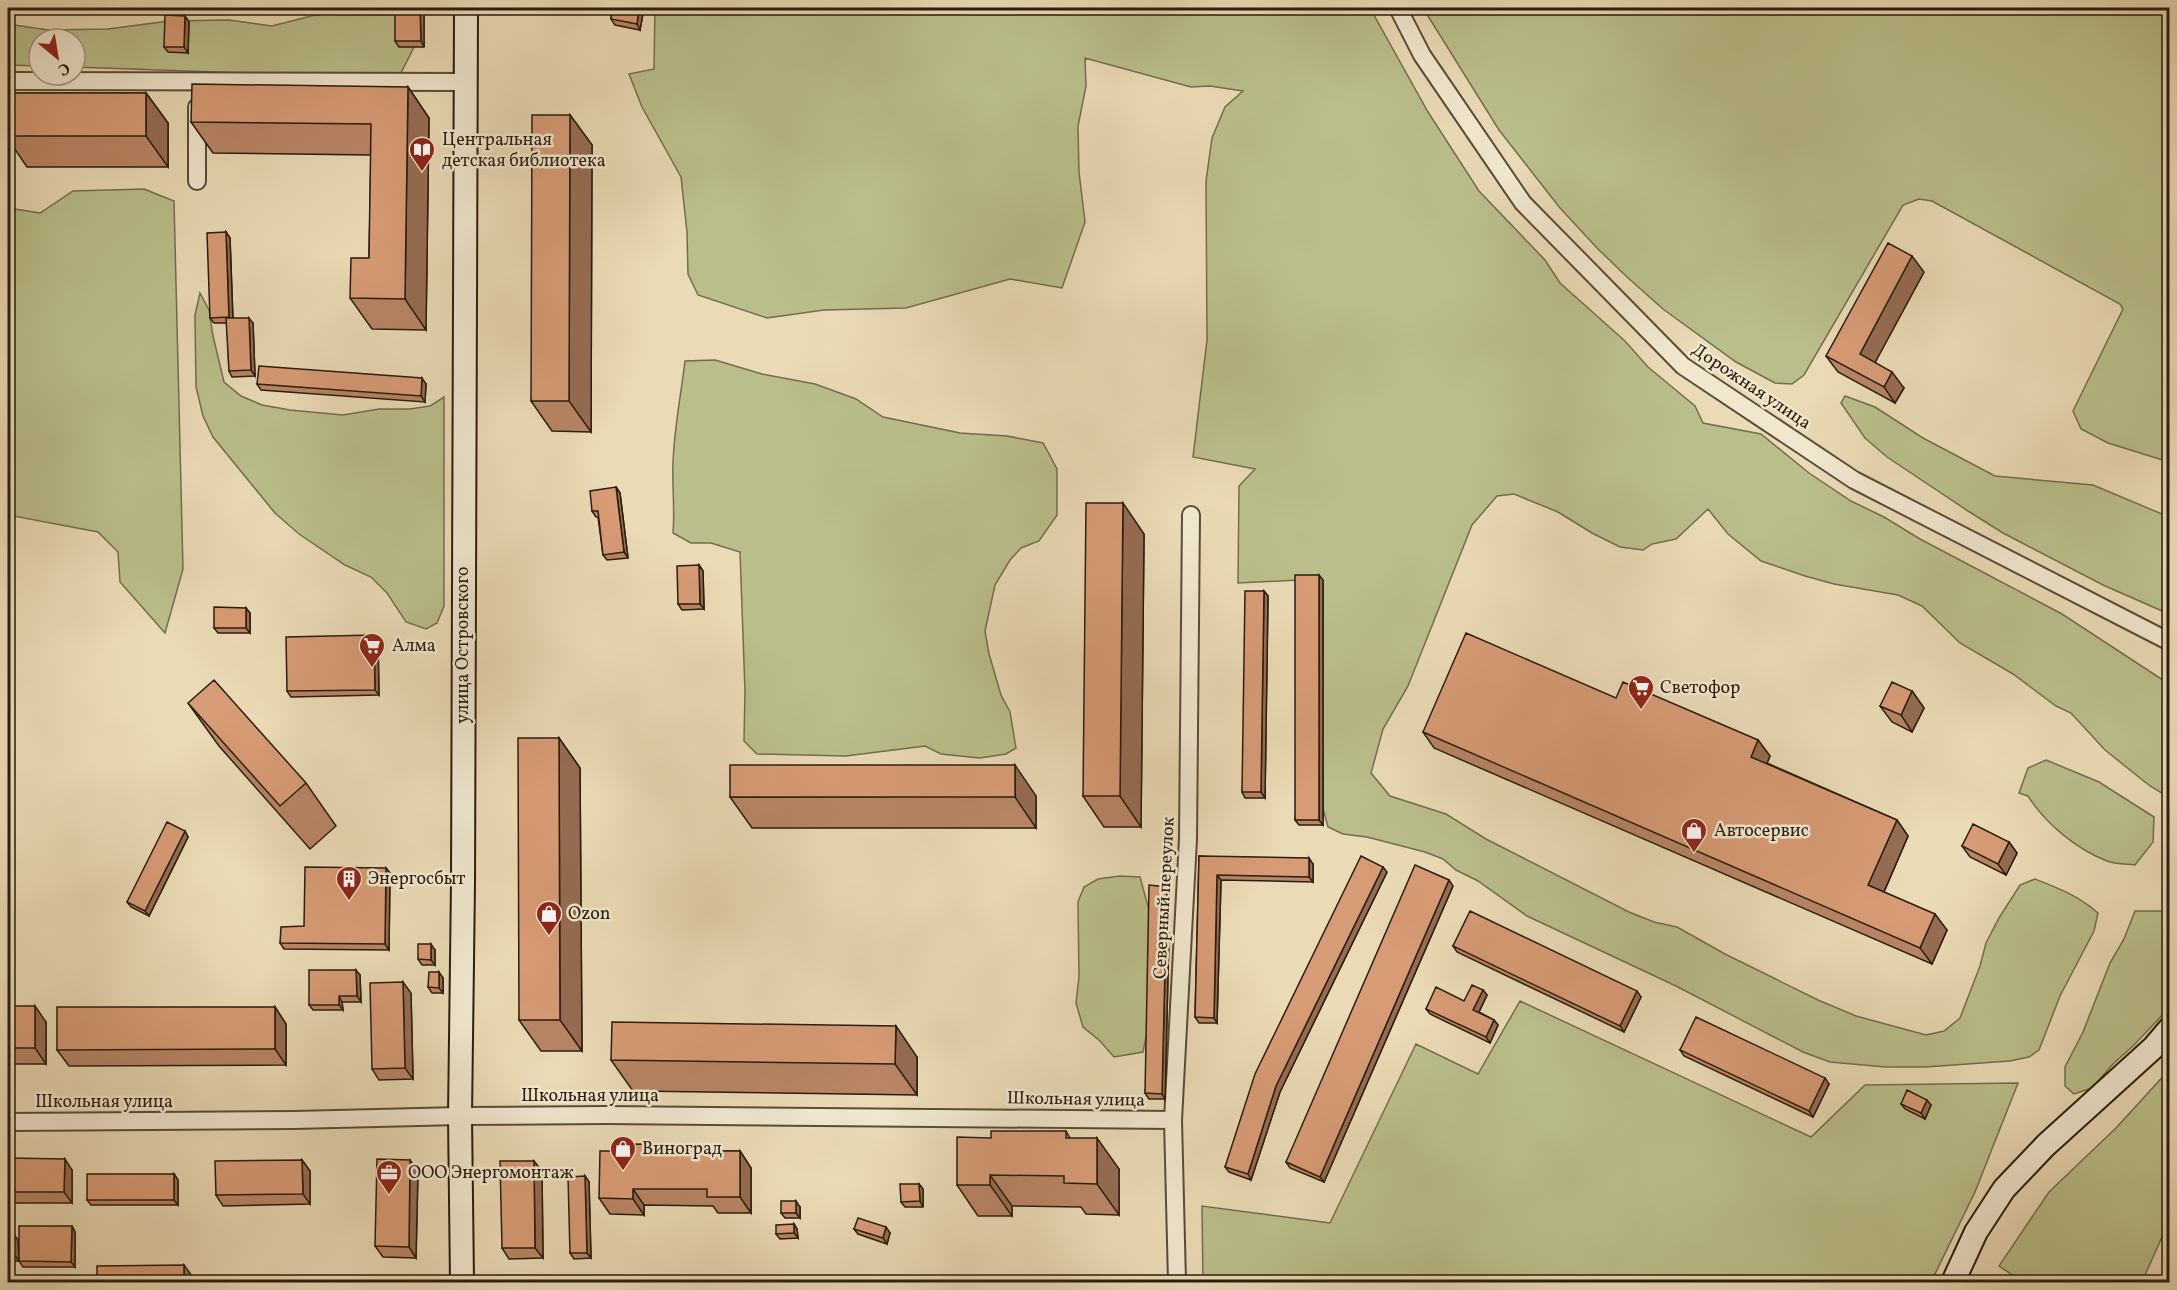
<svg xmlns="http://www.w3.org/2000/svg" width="2177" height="1290" font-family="Vollkorn,serif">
	<rect width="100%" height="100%" fill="#eadab5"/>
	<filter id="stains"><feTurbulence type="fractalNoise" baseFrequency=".00333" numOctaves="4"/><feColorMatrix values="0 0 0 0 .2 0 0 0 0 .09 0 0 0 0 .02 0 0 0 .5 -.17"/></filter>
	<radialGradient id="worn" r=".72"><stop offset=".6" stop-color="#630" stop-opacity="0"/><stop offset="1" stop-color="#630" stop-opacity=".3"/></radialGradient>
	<path fill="#babe8b" stroke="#726e4c" stroke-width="1.5" d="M655 8H1370L1428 112 1479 191 1545 260 1560 283 1625 341 1648 367 1695 406 1703 423 1761 434 1809 473 1851 501 1884 517 1920 539 2062 614 2169 684 2170 798 2150 786 2105 750 2071 713 2056 706 2013 674 1960 643 1922 606 1898 595 1834 584 1805 576 1761 561 1728 534 1708 509 1676 539 1652 544 1643 550 1620 547 1592 533 1558 512 1514 494 1497 496 1472 525 1408 686 1383 729 1371 773 1390 796 1446 814 1486 839 1629 912 1654 922 1677 927 1725 954 1818 1000 1856 1016 1926 1035 1944 1031 1960 1018 1980 966 1986 943 1999 918 2020 885 2035 879C2058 888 2079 896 2098 913L2094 931 2060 996 2039 1050 2029 1057 2010 1061 1925 1067H1886L1830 1062 1803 1052 1676 986 1527 916 1478 881 1456 870 1443 859 1425 852 1367 837 1343 834 1328 827 1323 809 1299 580 1238 583 1239 486 1255 469 1193 457 1207 340 1206 181 1212 138 1225 107 1243 91 1210 86 1191 87 1085 58 1086 86 1078 126 1079 172 1085 222 1062 288 1010 279 906 308 824 310 767 318 698 295 688 274 687 232 681 177 642 107 629 74 654 69Z
		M1423 8H2169V462L2108 443 2081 429 2073 411 2123 309 2120 304 1932 201 1919 199 1903 205 1804 375 1792 384 1775 383 1736 362 1663 309 1627 277 1597 248 1560 208 1499 130Z
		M319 14 399 15 414 47 401 73 325 76 75 67V39H39V66L8 65V24L48 30 108 29 169 21 229 20 272 26Z
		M144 189 174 201 183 569 165 633 120 582 118 552 98 532 8 515V208L40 213 73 191Z
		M200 293 209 310 213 336 224 382 241 396 262 405 290 410 343 415 379 409H410L430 406 444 397V606L437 623 426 629 406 622 387 593 371 577 345 565 299 534 275 513 213 437 203 416 196 387 195 315Z
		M715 360 762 374 815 384 856 399 883 417 960 433 1007 436 1043 443 1057 469V515L1039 541 1021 548 1010 560 995 585 985 631 989 654 1001 695 1010 712 1016 748 1006 754 980 758 941 754 925 746 846 756 757 754 744 741 745 691 740 552 711 543H691L673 533C675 509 672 486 673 463 674 429 681 395 685 361Z
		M1845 396 1875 407 1923 438 1995 476 2093 485 2169 517V614L2103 585 2003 533 1968 511 1887 457 1865 438 1841 403Z
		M2046 760 2099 782 2154 817 2153 842 2135 865C2126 864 2115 864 2107 861 2076 849 2045 823 2028 796L2019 793 2028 768Z
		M1120 876 1140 877 1149 910 1148 1027 1143 1052 1114 1057 1100 1041 1083 1027 1076 1003 1079 977 1078 902 1084 887 1098 879Z
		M2135 911H2161L2169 916V1008L2134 1045 2113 1064 2092 1088 2074 1094 2065 1086V1067L2083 1032 2110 963 2124 939Z
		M1520 1001 1811 1137 1865 1085 2018 1083 1975 1192 1931 1282H1203L1202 1206 1330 1223 1416 1044 1478 1074Z
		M2169 1070V1221L2142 1282H2023L1999 1266 2049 1192 2116 1128Z"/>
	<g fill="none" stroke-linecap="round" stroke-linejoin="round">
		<defs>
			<path id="street" d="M1398 8 1422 55 1523 203 1683 366 1854 480 2170 642
				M8 81 467 82
				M197 107V181
				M8 1122 294 1120 460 1116 606 1115 1173 1120
				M1177 1282 1173 1120 1188 839 1191 515"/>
			<path id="secondary" d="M462 1282 460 1116 463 883 466 8
				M1953 1282 1976 1232 2004 1189 2046 1145 2153 1048 2170 1028"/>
		</defs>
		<use href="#street" stroke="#594c38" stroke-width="20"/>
		<use href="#secondary" stroke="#291d0e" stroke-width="26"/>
		<use href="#street" stroke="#f1e7cf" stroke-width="16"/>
		<use href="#secondary" stroke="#f1e7cf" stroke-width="22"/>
		<path stroke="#291d0e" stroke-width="4.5" stroke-dasharray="10 10" stroke-linecap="butt" d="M2164 1282 2170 1268"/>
	</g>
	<path fill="#b98565" stroke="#291d0e" stroke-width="1.5" d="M612 8H644L640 30 615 25 611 19Z
		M420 9 424 15V47H399L395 41Z
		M185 16 189 22 188 53 168 52 164 47Z
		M408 87 429 118 426 330 372 329 350 298 369 258 371 155 213 153 191 122Z
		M8 93H146L168 123V167H27L8 139Z
		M570 115 592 145 591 432 552 431 531 401Z
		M226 232 230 238 233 318 253 323 255 376 232 377 229 371 227 323H214L210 318Z
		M1924 272 1875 362 1904 388 1895 403 1838 372 1826 356Z
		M257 384H426L425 402 261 390Z
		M616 487 620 493 628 558 607 560 603 555 598 517H596L592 511Z
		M1144 534 1141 827H1104L1083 796Z
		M699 565 703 571 704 609 682 610 678 604Z
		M1323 580V825H1299L1295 820Z
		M1264 591 1268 596 1265 798H1245L1242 792Z
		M246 608 250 613V633H218L214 628Z
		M378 641 379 695 291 697 287 691Z
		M1912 691 1924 708 1912 732 1892 722 1880 706Z
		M1616 698 1758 740 1770 756 1767 763 1897 820 1908 836 1884 892 1947 930 1932 964 1434 748 1423 732Z
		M188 703 306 783 336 826 310 849 219 746Z
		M559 738 580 768 582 1051H541L519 1020Z
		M1036 796V828H752L730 797Z
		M185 831 188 837 149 916 131 907 127 902Z
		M2009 842 2017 853 2006 875 1970 857 1962 846Z
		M1199 856 1313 864V882L1221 880 1217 1023H1199L1195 1017Z
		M386 868 390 873 389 950 284 949 280 943Z
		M1387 872 1280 1092 1251 1180 1229 1172 1225 1167Z
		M1453 886 1324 1182 1290 1168 1286 1162Z
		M1170 893 1165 1099H1149L1145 1093Z
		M1453 946 1641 997 1624 1032 1457 952Z
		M435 950V965H422L418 959Z
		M360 975 361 1002H342L343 1010H313L309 1005Z
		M443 978V993H432L428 987Z
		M1483 990 1487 995 1479 1012 1494 1020 1498 1025 1490 1043 1430 1014 1426 1009 1464 1001Z
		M411 993 413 1079 379 1080 372 1069Z
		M8 1006 46 1022V1064H8Z
		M275 1007 286 1024V1065L69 1066 57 1050Z
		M1680 1050 1829 1084 1813 1117 1684 1056Z
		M917 1057V1095L633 1091 611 1060Z
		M1901 1104 1931 1105 1925 1119 1905 1109Z
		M1066 1131 1070 1138 1119 1169V1215L1086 1214 1081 1207 1012 1206V1216H978L957 1185 991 1138Z
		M708 1145 713 1151H740L751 1168V1213H718L713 1206 644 1205V1215L610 1214 599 1198 633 1151Z
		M8 1158 72 1170V1203H8Z
		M302 1160 310 1171V1204L223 1206 216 1195Z
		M418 1171 416 1258 383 1257 375 1246Z
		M542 1171 543 1258 509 1259 502 1248Z
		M174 1174 178 1180V1205H91L87 1200Z
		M585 1176 589 1182 591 1258 574 1259 570 1253Z
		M919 1184 923 1189V1207H905L901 1202Z
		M800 1207V1218H785L781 1213Z
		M794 1224 797 1229 798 1238 780 1239 776 1234Z
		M72 1226 75 1232V1267H23L19 1261Z
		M854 1229 890 1233 887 1244 858 1234Z
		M8 1230 18 1240 19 1261H8Z"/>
	<path fill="#966c52" stroke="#291d0e" stroke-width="1.5" d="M639 8H644L640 30 637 24Z
		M420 9 424 15V47L421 41Z
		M185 16 189 22 188 53 184 47Z
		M408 87 429 118 426 330 405 299Z
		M146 93 168 123V167L146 136Z
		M570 115 592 145 591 432 569 401Z
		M226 232 230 238 233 323 229 317Z
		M1912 256 1924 272 1871 370 1860 354Z
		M249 318 253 323 255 376 251 370Z
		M1892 372 1904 388 1895 403 1884 387Z
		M422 378 426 384 425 402 421 396Z
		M616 487 620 493 628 558 624 552Z
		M1123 503 1144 534 1141 827 1120 796Z
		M699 565 703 571 704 609 700 604Z
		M1319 575 1323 580V825L1319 820Z
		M1264 591 1268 596 1265 798 1261 792Z
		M246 608 250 613V633L246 628Z
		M374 635 378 641 379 695 375 690Z
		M1912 691 1924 708 1912 732 1901 715Z
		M559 738 580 768 582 1051 560 1020Z
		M1758 740 1770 756 1763 773 1751 757Z
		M1015 765 1036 796V828L1015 797Z
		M1897 820 1908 836 1880 901 1868 885Z
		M185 831 188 837 149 916 145 911Z
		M2009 842 2017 853 2006 875 1998 864Z
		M1309 858 1313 864V882L1309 877Z
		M1383 867 1387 872 1280 1092 1251 1180 1248 1174 1276 1086Z
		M386 868 390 873 389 950 385 944Z
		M1217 875 1221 880 1217 1023 1214 1018Z
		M1449 880 1453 886 1324 1182 1320 1177Z
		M1167 887 1170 893 1165 1099 1162 1094Z
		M1935 914 1947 930 1932 964 1920 948Z
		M431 944 435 950V965L431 960Z
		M356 970 360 975 361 1002 357 996Z
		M439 972 443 978V993L439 988Z
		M403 982 411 993 413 1079 405 1068Z
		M1483 990 1487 995 1477 1016 1473 1010Z
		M1637 991 1641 997 1624 1032 1620 1026Z
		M339 996 342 1002 343 1010 339 1005Z
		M35 1006 46 1022V1064L35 1048Z
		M275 1007 286 1024V1065L275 1049Z
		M1494 1020 1498 1025 1490 1043 1486 1037Z
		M896 1026 917 1057V1095L895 1064Z
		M1825 1078 1829 1084 1813 1117 1809 1111Z
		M1927 1100 1931 1105 1925 1119 1921 1113Z
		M1097 1138 1119 1169V1215L1097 1184Z
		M740 1151 751 1168V1213L740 1197Z
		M65 1159 72 1170V1203L64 1192Z
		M302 1160 310 1171V1204L303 1194Z
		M410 1160 418 1171 416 1258 409 1247Z
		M534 1161 542 1171 543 1258 535 1248Z
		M174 1174 178 1180V1205L174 1200Z
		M990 1175 1012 1206V1216L990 1185Z
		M585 1176 589 1182 591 1258 587 1253Z
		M919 1184 923 1189V1207L920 1201Z
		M633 1189 644 1205V1215L633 1199Z
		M796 1201 800 1207V1218L796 1213Z
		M794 1224 797 1229 798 1238 794 1233Z
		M72 1226 75 1232V1267L71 1262Z
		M886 1227 890 1233 887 1244 883 1238Z
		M11 1230 18 1240 19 1261 11 1250Z
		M184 1265 192 1276V1282H184Z"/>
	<path fill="#d79b75" stroke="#291d0e" stroke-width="1.5" d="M612 8H639L637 24 611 19Z
		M395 9H420L421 41H395Z
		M165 15 185 16 184 47H164Z
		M192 84 408 87 405 299 350 298 351 258H369L371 124 191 122Z
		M8 93H146V136H8Z
		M532 115H570L569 401H531Z
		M226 232 229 317 210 318 207 233Z
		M1888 243 1912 256 1860 354 1892 372 1884 387 1826 356Z
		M226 318H249L251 370 229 371Z
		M259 366 422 378 421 396 257 384Z
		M616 487 624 552 603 555 598 511H592L590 491Z
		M1086 503H1123L1120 796H1083Z
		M699 565 700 604H678L677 566Z
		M1295 575H1319V820H1295Z
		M1245 591H1264L1261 792H1242Z
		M214 607 246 608V628H214Z
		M1466 633 1616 698 1623 682 1758 740 1751 757 1897 820 1868 885 1935 914 1920 948 1423 732Z
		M374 635 375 690 287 691 286 637Z
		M214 680 306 783 280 806 188 703Z
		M1892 682 1912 691 1901 715 1880 706Z
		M518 738H559L560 1020H519Z
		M730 765H1015V797H730Z
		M167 822 185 831 145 911 127 902Z
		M1973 824 2009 842 1998 864 1962 846Z
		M1199 856 1309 858V877L1217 875 1214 1018 1195 1017Z
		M1361 856 1383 867 1276 1086 1248 1174 1225 1167 1255 1074Z
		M1415 865 1449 880 1320 1177 1286 1162Z
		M305 867 386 868 385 944 280 943 281 927 304 926Z
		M1149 885 1167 887 1162 1094 1145 1093Z
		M1470 911 1637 991 1620 1026 1453 946Z
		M418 944H431V960L418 959Z
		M309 970H356L357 996H339V1005H309Z
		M429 972H439V988L428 987Z
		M403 982 405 1068 372 1069 370 983Z
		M1472 985 1483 990 1473 1010 1494 1020 1486 1037 1426 1009 1436 987 1464 1001Z
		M8 1006H35V1048H8Z
		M57 1007H275V1049L57 1050Z
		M1696 1017 1825 1078 1809 1111 1680 1050Z
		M612 1022 896 1026 895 1064 611 1060Z
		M1907 1090 1927 1100 1921 1113 1901 1104Z
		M991 1131H1066V1138H1097V1184L1064 1183V1176L990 1175V1185H957V1137L991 1138Z
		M633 1144 708 1145V1151H740V1197H707V1189H633V1199L599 1198 600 1151H633Z
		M8 1158 65 1159 64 1192H8Z
		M377 1159 410 1160 409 1247 375 1246Z
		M302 1160 303 1194 216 1195 215 1161Z
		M500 1161H534L535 1248H502Z
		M87 1174H174V1200H87Z
		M585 1176 587 1253H570L568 1177Z
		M900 1184H919L920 1201 901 1202Z
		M781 1201H796V1213H781Z
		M858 1218 886 1227 883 1238 854 1229Z
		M794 1224V1233L776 1234V1225Z
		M19 1226H72L71 1262 19 1261Z
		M8 1230H11V1250H8Z
		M184 1265V1282H97V1266Z"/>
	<defs>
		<symbol id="library-pin" viewBox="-11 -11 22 30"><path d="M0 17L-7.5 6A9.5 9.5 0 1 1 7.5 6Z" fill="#8f2418" stroke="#f1e7cf"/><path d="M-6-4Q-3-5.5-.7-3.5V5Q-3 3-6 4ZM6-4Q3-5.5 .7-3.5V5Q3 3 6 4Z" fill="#fff"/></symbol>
		<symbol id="supermarket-pin" viewBox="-11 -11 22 30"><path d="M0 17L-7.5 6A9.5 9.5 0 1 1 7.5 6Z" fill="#8f2418" stroke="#f1e7cf"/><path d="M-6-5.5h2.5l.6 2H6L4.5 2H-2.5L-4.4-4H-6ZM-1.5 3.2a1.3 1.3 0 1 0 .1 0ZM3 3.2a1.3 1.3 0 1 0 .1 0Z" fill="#fff"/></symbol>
		<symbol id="shop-pin" viewBox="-11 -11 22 30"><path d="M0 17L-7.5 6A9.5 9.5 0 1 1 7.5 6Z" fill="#8f2418" stroke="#f1e7cf"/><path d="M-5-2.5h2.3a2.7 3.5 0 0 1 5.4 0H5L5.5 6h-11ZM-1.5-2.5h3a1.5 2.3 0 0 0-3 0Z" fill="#fff"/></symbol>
		<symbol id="building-pin" viewBox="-11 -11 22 30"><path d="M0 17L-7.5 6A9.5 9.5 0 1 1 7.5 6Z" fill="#8f2418" stroke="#f1e7cf"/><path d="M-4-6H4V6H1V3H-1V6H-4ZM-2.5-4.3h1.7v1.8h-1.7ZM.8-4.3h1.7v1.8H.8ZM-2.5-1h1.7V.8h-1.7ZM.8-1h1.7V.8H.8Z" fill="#fff"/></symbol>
		<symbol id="office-pin" viewBox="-11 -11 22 30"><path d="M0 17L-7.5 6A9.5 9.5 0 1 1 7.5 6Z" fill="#8f2418" stroke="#f1e7cf"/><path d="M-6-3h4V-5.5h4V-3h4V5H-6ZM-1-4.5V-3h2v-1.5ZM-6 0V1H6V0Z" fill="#fff"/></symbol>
	</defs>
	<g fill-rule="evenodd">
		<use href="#library-pin" x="407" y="135" width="30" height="40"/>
		<use href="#supermarket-pin" x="357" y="631" width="30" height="40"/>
		<use href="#supermarket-pin" x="1626" y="673" width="30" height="40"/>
		<use href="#shop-pin" x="1679" y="816" width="30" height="40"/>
		<use href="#building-pin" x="334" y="864" width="30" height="40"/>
		<use href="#shop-pin" x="534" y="899" width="30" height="40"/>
		<use href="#shop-pin" x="608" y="1134" width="30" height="40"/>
		<use href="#office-pin" x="374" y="1158" width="30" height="40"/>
	</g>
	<g text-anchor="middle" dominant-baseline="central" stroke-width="5" stroke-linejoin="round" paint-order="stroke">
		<g font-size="18" fill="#291d0e" stroke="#f1e7cf" text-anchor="start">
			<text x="442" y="140">Центральная<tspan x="442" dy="21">детская библиотека</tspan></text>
			<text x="392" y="646">Алма</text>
			<text x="1660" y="688">Светофор</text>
			<text x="1714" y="831">Автосервис</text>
			<text x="368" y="879">Энергосбыт</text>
			<text x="568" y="914">Ozon</text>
			<text x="642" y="1149">Виноград</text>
			<text x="408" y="1173">ООО Энергомонтаж</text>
		</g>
		<g font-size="18" fill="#291d0e" stroke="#f1e7cf">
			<text transform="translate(1751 387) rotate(34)">Дорожная улица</text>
			<text transform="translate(463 645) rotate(-90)">улица Островского</text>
			<text transform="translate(1165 898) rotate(-87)">Северный переулок</text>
			<text x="590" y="1096">Школьная улица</text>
			<text transform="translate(1076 1100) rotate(1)">Школьная улица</text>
			<text x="104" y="1102">Школьная улица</text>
		</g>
	</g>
	<rect width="2177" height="1290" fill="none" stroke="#eadab5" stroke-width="30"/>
	<rect x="9" y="9" width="2159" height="1272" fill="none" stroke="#291d0e" stroke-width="3"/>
	<rect x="15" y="15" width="2147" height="1260" fill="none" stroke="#291d0e" stroke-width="1.5"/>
	<g transform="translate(57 57) rotate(150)"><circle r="28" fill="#f1e7cf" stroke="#a19682" stroke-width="1.5"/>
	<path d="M0-4.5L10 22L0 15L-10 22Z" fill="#8f2418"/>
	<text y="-9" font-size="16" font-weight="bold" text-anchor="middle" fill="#291d0e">С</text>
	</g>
	<rect width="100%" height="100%" filter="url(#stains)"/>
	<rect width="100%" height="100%" fill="url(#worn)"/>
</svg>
